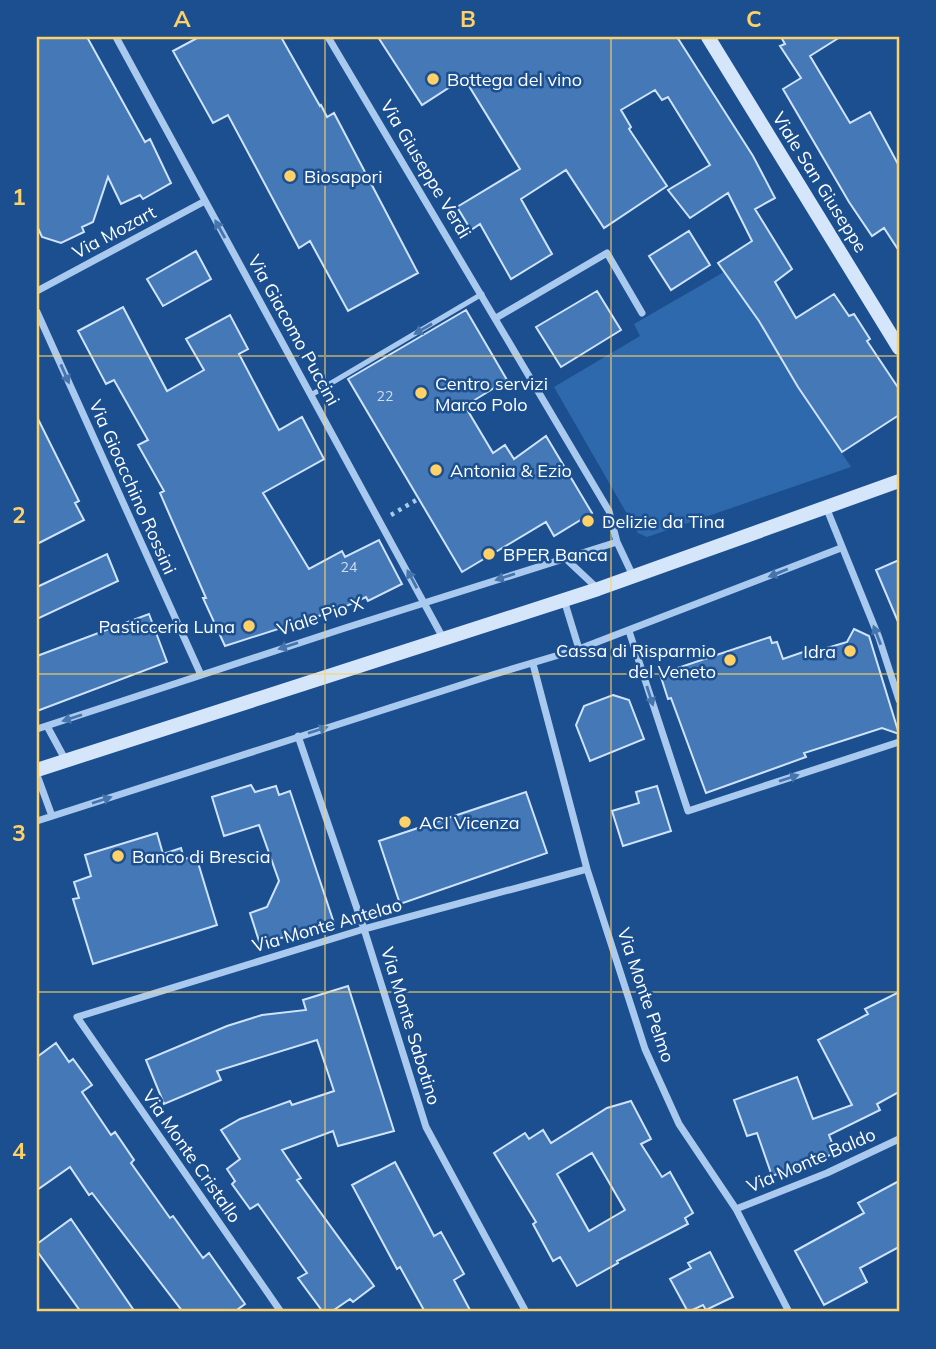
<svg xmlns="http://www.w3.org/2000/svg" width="936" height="1349" font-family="Mulish,sans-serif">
	<rect width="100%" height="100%" fill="#1b4f8f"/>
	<path fill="#2e69ad" d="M724 272 759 321 798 387 851 467 647 537 638 533 554 387 640 336 634 324Z"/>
	<path fill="#4478b7" stroke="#cfe3fa" stroke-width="2" fill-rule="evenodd" d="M37 37H87L145 142 150 139 171 183 143 199 140 195 121 204 108 177 93 222 82 227 84 232 61 243 42 237 37 226Z
		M199 37H281L320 106 321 105 327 117 334 113 418 273 348 311 310 241 299 248 228 115 213 123 173 51Z
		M378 37H677L753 156 775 198 755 209 792 269 775 282 796 318 834 294 849 316 854 314 870 339 867 341 899 389V415L842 452 798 387 759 321 718 263 752 241 728 193 690 218 668 190 710 165 668 97 662 100 655 90 621 110 631 127 629 129 667 186 604 228 566 170 521 199 552 254 511 279 480 224 471 230 457 207 520 169 464 78 422 105Z
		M781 37H840L810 56 850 123 870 112 899 166V251L884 228 872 236 849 202 783 89 801 78 780 46 785 44Z
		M689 231 710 265 671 290 649 256Z
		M196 251 211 279 163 306 147 279Z
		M597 291 621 330 561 367 536 327Z
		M123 307 167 391 204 370 186 339 230 315 248 349 239 354 279 430 302 417 324 459 263 493 309 569 342 551 345 557 379 540 402 584 368 601 366 597 329 614 328 613 225 646 203 598H206L160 493 164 491 138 445 148 440 114 380 106 384 78 331Z
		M466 310 507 380 465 406 493 453 505 445 514 459 546 436 592 513 554 536 546 522 462 572 348 379Z
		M37 417 79 501 75 503 84 520 37 544Z
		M107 554 118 581 37 619V587Z
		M899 560V624L876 570Z
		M149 614 167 662 37 711V656Z
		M854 629 869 636 899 734 882 728 848 739 804 753 806 757 706 793 671 698 668 699 660 674 770 637 772 643 777 642 783 659 806 651 807 654 847 642Z
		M613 695 629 700 644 739 590 761 576 725 584 706Z
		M251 785 255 792 276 786 279 795 290 791 334 923 260 944 250 913 267 907 279 881 259 825 224 836 212 797Z
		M657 786 671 831 623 846 612 811 639 803 636 792Z
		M526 792 547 853 400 904 379 841Z
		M157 833 163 854 181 848 184 859 196 856 217 925 93 964 73 899 79 898 74 882 91 876 85 855Z
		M348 986 394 1131 338 1146 333 1131 282 1150 301 1178 297 1180 374 1286 353 1302 350 1299 331 1312H323L298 1278 307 1273 258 1204 250 1209 232 1184 235 1181 227 1169 240 1159 221 1130 240 1119 290 1101 292 1105 334 1091 317 1040 217 1071 221 1080 164 1104 146 1060 227 1026 262 1015 306 1010 303 1000Z
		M899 992V1092L877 1104 880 1110 829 1135 836 1153 772 1176 757 1133 747 1136 734 1100 797 1077 813 1119 852 1105 818 1040 868 1014 865 1009Z
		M56 1043 69 1062 73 1059 92 1085 82 1092 111 1135 115 1132 134 1160 131 1163 170 1218 173 1216 203 1258 209 1253 245 1304 234 1312H183L92 1193 89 1195 70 1167 37 1190V1057Z
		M631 1101 651 1139 641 1144 662 1177 670 1172 693 1213 685 1218 688 1224 617 1261 618 1263 577 1286 560 1257 553 1261 533 1224 536 1222 494 1153 525 1133 529 1139 543 1130 551 1143 607 1108ZM592 1153 625 1210 589 1231 557 1174Z
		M395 1162 434 1236 441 1232 464 1274 454 1280 471 1312H425L400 1267 397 1269 352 1185Z
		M899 1181V1247L860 1268 867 1282 824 1305 795 1251 864 1213 858 1203Z
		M71 1219 135 1312H81L37 1251V1244Z
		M710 1252 733 1297 706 1310 703 1305 688 1312 670 1279 691 1268 688 1263Z"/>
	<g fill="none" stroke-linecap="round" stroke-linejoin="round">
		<path stroke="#a9c9ee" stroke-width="4.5" stroke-dasharray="3.5 5" stroke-linecap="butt" d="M391 515 418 499"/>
		<path stroke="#a9c9ee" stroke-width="5" d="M311 395 482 294"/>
		<path stroke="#a9c9ee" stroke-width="7" d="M116 37 443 638
			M328 37 609 511 617 542 633 576
			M37 291 205 201
			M37 312 201 675
			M496 318 607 253 642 313
			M826 507 879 638 899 700
			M565 558 597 588
			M564 600 579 649
			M629 631 688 811 899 742
			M533 664 587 869 645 1049 679 1124 736 1209 789 1312
			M47 726 66 761
			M37 729 345 628 617 542
			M298 736 364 929 426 1127 526 1312
			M37 775 52 816
			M37 821 492 675 579 649 841 548
			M736 1209 827 1173 899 1139
			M281 1312 77 1017 364 929 587 869"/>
		<path stroke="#d6e6fa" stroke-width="14" d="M708 37 899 348
			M37 770 598 589 899 481"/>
	</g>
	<defs><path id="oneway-solid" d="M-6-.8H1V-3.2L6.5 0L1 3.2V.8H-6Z" transform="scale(1.75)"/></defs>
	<g fill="#4674ac">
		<use href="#oneway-solid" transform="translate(220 229) rotate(-119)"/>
		<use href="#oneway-solid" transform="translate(423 329) rotate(150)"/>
		<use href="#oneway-solid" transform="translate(65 374) rotate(66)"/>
		<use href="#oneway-solid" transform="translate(778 573) rotate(158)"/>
		<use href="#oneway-solid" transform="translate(505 577) rotate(162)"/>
		<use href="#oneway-solid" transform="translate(412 579) rotate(-118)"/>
		<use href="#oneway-solid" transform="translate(877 635) rotate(-111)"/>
		<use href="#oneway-solid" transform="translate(288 646) rotate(162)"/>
		<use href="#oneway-solid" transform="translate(650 696) rotate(72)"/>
		<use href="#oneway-solid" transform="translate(72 718) rotate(162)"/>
		<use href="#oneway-solid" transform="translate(318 730) rotate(-18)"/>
		<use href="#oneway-solid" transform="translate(789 778) rotate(-18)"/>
		<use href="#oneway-solid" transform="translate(102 800) rotate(-18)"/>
	</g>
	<path fill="none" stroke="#ffd166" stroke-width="2" stroke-opacity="0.55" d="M325 37V1312M611 37V1312M37 356H899M37 674H899M37 992H899"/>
	<g fill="#ffd166" stroke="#1b4f8f" stroke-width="2.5">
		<circle cx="433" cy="79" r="7"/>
		<circle cx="290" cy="176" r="7"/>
		<circle cx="421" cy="393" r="7"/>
		<circle cx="436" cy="470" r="7"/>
		<circle cx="588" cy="521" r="7"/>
		<circle cx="489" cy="554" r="7"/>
		<circle cx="249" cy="626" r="7"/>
		<circle cx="850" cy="651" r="7"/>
		<circle cx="730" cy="660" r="7"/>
		<circle cx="405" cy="822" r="7"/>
		<circle cx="118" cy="856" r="7"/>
	</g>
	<g text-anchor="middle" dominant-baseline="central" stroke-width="5" stroke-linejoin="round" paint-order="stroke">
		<g font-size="14" fill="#d0dded">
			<text x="385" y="396">22</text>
			<text x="349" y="567">24</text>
		</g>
		<g font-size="18" fill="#fff" stroke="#1b4f8f" text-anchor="start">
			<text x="447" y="79">Bottega del vino</text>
			<text x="304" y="176">Biosapori</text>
			<text x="435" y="383">Centro servizi<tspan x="435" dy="21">Marco Polo</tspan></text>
			<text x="450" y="470">Antonia &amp; Ezio</text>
			<text x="602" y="521">Delizie da Tina</text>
			<text x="503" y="554">BPER Banca</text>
			<text x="235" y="626" text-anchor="end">Pasticceria Luna</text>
			<text x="716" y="650" text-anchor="end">Cassa di Risparmio<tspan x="716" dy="21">del Veneto</tspan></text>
			<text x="836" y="651" text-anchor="end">Idra</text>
			<text x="419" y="822">ACI Vicenza</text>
			<text x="132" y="856">Banco di Brescia</text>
		</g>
		<g font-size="18" fill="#fff" stroke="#1b4f8f">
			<text transform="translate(426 169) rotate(59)">Via Giuseppe Verdi</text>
			<text transform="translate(820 182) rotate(58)">Viale San Giuseppe</text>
			<text transform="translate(114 232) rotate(-28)">Via Mozart</text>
			<text transform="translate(294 330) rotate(61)">Via Giacomo Puccini</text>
			<text transform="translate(133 487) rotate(66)">Via Gioacchino Rossini</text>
			<text transform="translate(320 616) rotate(-18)">Viale Pio X</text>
			<text transform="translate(327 925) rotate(-16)">Via Monte Antelao</text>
			<text transform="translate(646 995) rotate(71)">Via Monte Pelmo</text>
			<text transform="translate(411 1026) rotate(73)">Via Monte Sabotino</text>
			<text transform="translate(192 1156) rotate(55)">Via Monte Cristallo</text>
			<text transform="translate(811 1160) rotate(-23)">Via Monte Baldo</text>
		</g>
	</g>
	<rect width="936" height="1349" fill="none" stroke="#1b4f8f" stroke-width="77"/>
	<rect x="38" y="38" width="860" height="1272" fill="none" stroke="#ffd166" stroke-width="2.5"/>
	<g font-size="23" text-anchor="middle" font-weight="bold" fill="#ffd166">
		<text x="182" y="27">A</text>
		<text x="468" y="27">B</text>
		<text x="754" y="27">C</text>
		<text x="19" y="205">1</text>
		<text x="19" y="523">2</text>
		<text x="19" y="841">3</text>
		<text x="19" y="1159">4</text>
	</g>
</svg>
